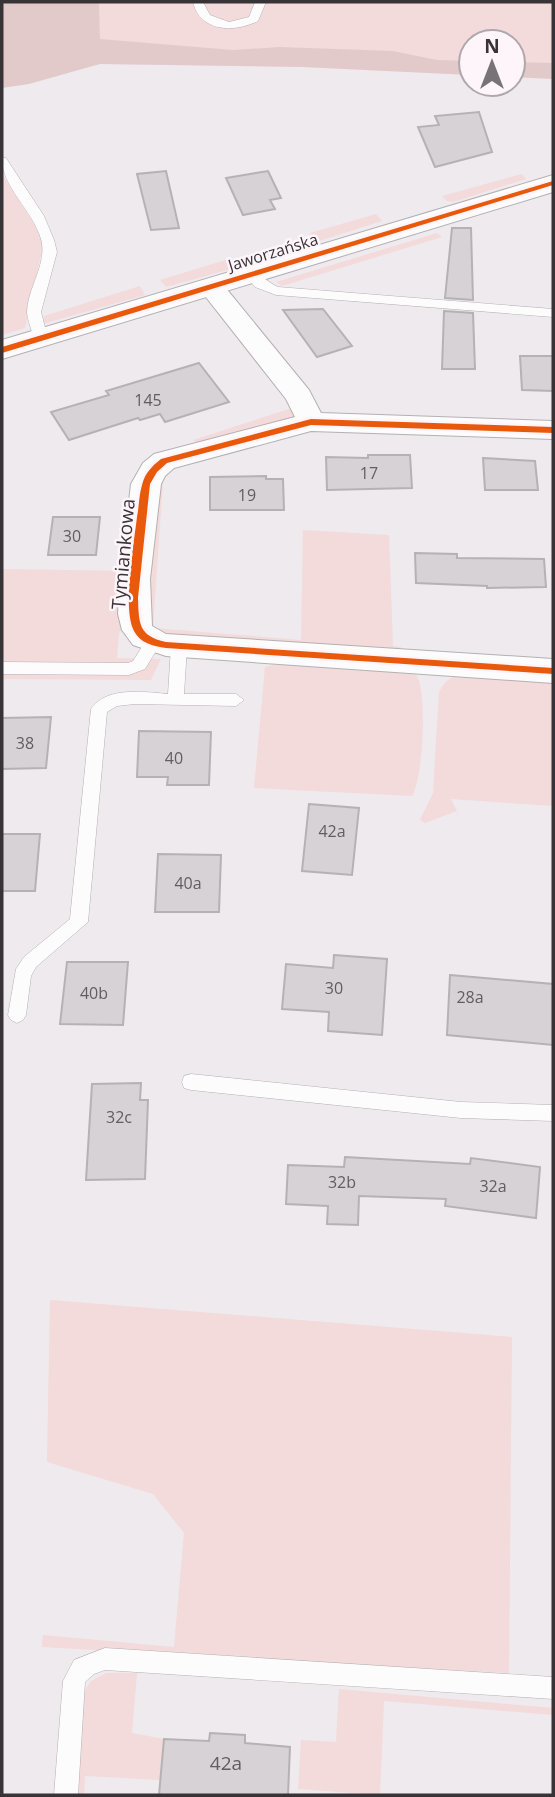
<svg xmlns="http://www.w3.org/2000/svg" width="555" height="1797" font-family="'Open Sans',sans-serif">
	<rect width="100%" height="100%" fill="#efeaee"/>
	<path fill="#f3dadb" d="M99 2H553V79L513 77V42H471V75L303 67 100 64Z
		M2 174 40 233 43 246 25 328 2 335Z
		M522 174 526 179 453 202 447 201 442 196Z
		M376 214 382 221 319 241 310 233Z
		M437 233 442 237 282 286 276 282Z
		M229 259 234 268 166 287 160 280Z
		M140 286 145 295 46 323 43 322 44 316Z
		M218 312 294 402 295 415 291 419 201 444 193 440 292 408Z
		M176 467 168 472 163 481 153 628 301 640 303 530 389 535 393 646 401 647 400 651 173 638 151 631 149 542 163 471Z
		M2 569 130 571 124 625 119 634 117 658 161 659 151 680 2 679Z
		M285 662 406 671 416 675C428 691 423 778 412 796L254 788 265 667Z
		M467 673 553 679V806L451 799 457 811 425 823 420 820 433 793 439 692C446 679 453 675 467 673Z
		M50 1300 512 1337 509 1673 42 1647 43 1635 174 1647 184 1533 153 1494 47 1462Z
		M106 1673H137L132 1733 164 1739 161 1780 85 1776 84 1795H75L85 1690 91 1681Z
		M339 1689 553 1708V1715L384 1701 380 1795 298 1789 301 1740 336 1742Z"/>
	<path fill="#e3caca" d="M2 2H99L100 39 233 50 279 47 393 51 437 60 471 61V75L303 67 100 64 29 84 2 88Z
		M513 62 553 63V79L513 77Z"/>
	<path fill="#d6d2d6" stroke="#b5b2b5" stroke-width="2" d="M479 112 492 152 435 167 418 127 439 125 435 116Z
		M166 171 179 228 151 230 137 174Z
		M268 171 281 198 270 200 275 209 243 215 226 178Z
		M452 228H471L473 300 445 298Z
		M323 309 352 346 317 357 283 310Z
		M444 311 473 313 475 369H442Z
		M520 356H553V391L522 390Z
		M199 363 229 402 165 422 160 414 140 420 138 418 69 440 51 412 109 395 106 391Z
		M368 455H410L412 488 327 490 326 457 368 458Z
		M483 458 535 461 538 490H485Z
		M266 476V479H283L284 510H210V477Z
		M53 517H100L96 555H48Z
		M415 553 457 554V558L544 559 546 587 487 588V586L416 583Z
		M51 717 46 768 2 769V718Z
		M139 731 211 732 209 785H167L168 777H137Z
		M309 804 359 808 352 875 302 871Z
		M2 834H40L35 891H2Z
		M158 854 221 855 219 912H155Z
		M334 955 387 959 382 1035 328 1031 329 1012 282 1009 286 964 333 968Z
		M67 962H128L123 1025 60 1024Z
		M450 975 553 984V1045L447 1035Z
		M141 1083 140 1100H148L145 1179 86 1180 92 1084Z
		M345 1157 470 1164 471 1158 540 1167 536 1218 445 1206 446 1199 359 1196 358 1225 327 1224 328 1206 286 1204 288 1165 344 1167Z
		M210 1733 245 1735V1743L290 1747 288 1795H159L164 1739 209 1741Z"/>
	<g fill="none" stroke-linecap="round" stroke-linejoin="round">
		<defs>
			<path id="service" d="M193 2H203L210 15 229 22 249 17 255 2H266L258 21C234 33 200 32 193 2Z
				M2 157 6 158 44 216 54 240 57 252 41 312 48 339 41 343 34 339C32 331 28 321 27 313 27 288 48 264 41 239 33 210 1 187 2 157Z
				M253 271C259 273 269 283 278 287L553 309V317L276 295 255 287 246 275Z
				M153 637 161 643 145 669 129 675 2 674V662L128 663 133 661 147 639Z
				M179 641 187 647 184 694H236L244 700 236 706 135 704 117 706 107 712 88 922 36 967 31 976 26 1015 23 1020 17 1023 11 1020 8 1015 16 969 24 957 70 919 91 709C106 686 145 692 168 694L171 647Z
				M191 1074 461 1102 553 1105V1121L461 1118 191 1090 184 1088 182 1082 184 1076Z
				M105 1648 553 1677V1699L105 1670 94 1674 85 1682 78 1795H54L63 1681 74 1660Z"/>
			<path id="minor" d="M211 279 220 281 309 390 321 413 553 421V439L311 431 174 468 165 476 161 484 150 579 152 626 166 634 553 659V683L166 656 133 645 122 630 118 614 120 579 131 484 143 463 154 454 295 417 286 399 198 287 202 281Z"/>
			<path id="tertiary" d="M553 175V192L2 359V340Z"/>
		</defs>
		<use href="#service" stroke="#b4b0b3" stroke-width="1"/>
		<use href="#minor" stroke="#b4b0b3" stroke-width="2"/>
		<use href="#tertiary" stroke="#b4b0b3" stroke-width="2"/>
		<use href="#service" fill="#fdfcfc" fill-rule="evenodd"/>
		<use href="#minor" fill="#fdfcfc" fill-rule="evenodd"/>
		<use href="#tertiary" fill="#fdfcfc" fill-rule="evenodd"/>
		<defs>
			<path id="cycleway" d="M553 181V185L2 353V347Z
				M311 419 553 427V433L311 425 167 463 157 472 150 484 138 598C139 623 138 636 166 642L553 668V674L166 648C153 646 140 643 134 631 122 609 134 543 137 517 139 507 139 495 142 485 145 473 152 466 161 459Z"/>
		</defs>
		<use href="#cycleway" stroke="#fef5fb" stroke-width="5"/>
		<use href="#cycleway" fill="#e8590c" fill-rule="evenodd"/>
	</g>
	<g text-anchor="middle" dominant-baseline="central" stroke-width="5" stroke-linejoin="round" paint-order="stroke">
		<g font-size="16" fill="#383336" stroke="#fef5fb">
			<text transform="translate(273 252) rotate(-17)">Jaworzańska</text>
		</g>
		<g font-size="16" fill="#625d60">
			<text x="148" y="400">145</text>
			<text x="369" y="473">17</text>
			<text x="247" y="495">19</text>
			<text x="72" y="536">30</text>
			<text x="25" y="743">38</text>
			<text x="174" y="758">40</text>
			<text x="332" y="831">42a</text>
			<text x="188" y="883">40a</text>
			<text x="334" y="988">30</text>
			<text x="94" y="993">40b</text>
			<text x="470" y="997">28a</text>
			<text x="119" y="1117">32c</text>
			<text x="342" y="1182">32b</text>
			<text x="493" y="1186">32a</text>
		</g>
		<g font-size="19" fill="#383336" stroke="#fef5fb">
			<text transform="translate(123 554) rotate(-85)">Tymiankowa</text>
		</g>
		<g font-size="19" fill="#625d60">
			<text x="226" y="1763">42a</text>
		</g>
	</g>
	<rect width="555" height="1797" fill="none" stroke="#383336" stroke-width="7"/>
	<g transform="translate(492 63)"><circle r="33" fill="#fef5fb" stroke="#afa7ac" stroke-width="2"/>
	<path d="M0-5L12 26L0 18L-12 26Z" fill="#787376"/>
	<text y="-10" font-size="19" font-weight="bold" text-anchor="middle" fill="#383336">N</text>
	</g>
</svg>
